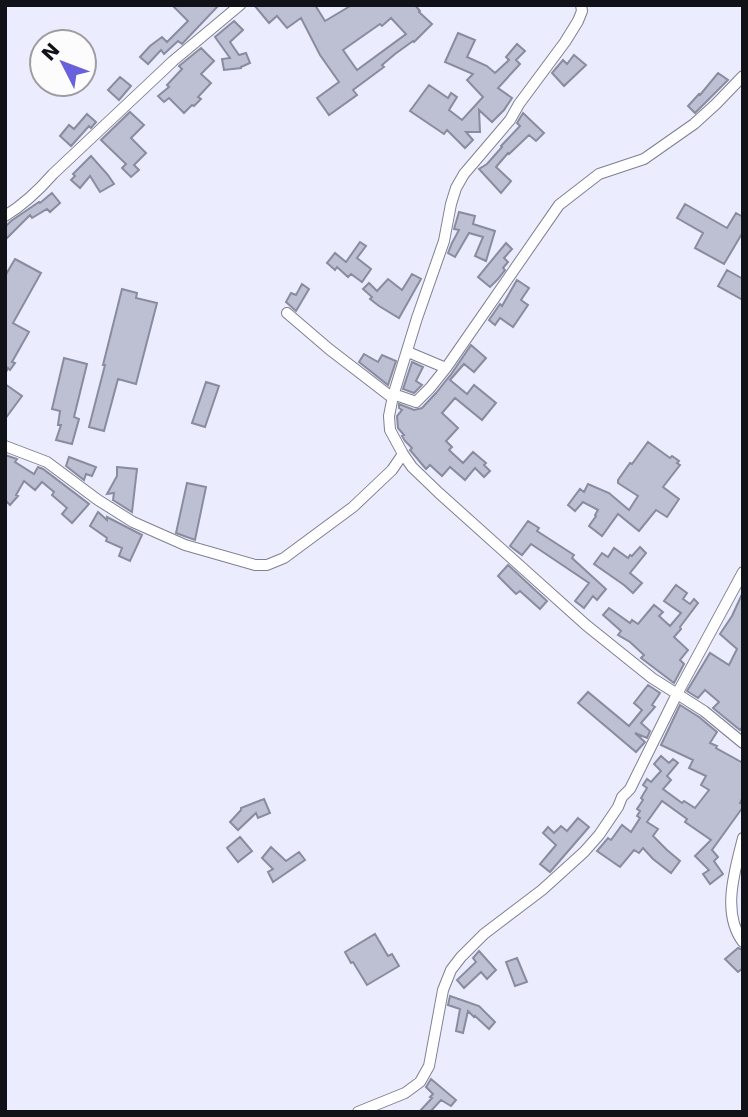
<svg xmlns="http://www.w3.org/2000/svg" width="748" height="1117" font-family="'DejaVu Sans',sans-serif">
	<rect width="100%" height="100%" fill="#ebedfe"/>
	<path fill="#bdbfd3" stroke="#898b9e" stroke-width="2" fill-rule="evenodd" d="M172 5H219L182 44 178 41 164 54 161 50 148 64 140 57 150 46 162 37 167 42 188 21Z
		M254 5H315L325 21 352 5H415L420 11 419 12 432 24 414 42 413 41 395 54 382 65 384 67 353 90 357 95 329 115 317 98 339 82 320 55 301 18 287 28 277 16 269 23ZM391 18 406 34 357 70 343 50 380 24 382 26Z
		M234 21 243 30 230 42 239 55 246 53 250 63 241 67V68L224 70 222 59 230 58 215 37Z
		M458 33 475 40 467 57 487 66 495 73 509 60 506 57 517 44 525 51 516 60 520 64 498 88 512 98 504 110 492 122 479 110 480 132H466L473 140 465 148 447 130 444 134 410 111 429 85 448 98 451 93 457 97 449 110 462 120 483 97 467 80 473 74 445 62Z
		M201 48 214 61 201 74 211 83 198 97 201 99 194 106 192 105 184 113 169 98 164 102 158 96 169 87 167 85 182 69 179 66Z
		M574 55 586 65 564 86 552 73 563 60 567 64Z
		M718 73 728 80 695 113 688 106 699 94 700 95Z
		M120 77 131 86 119 100 108 90Z
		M130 112 144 125 131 138 146 153 134 165 139 170 131 177 122 168 126 164 101 140Z
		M523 113 544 133 536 141 529 135 509 154 508 153 496 167 511 181 501 193 479 169 487 164 502 147 501 146 520 126 517 123Z
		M87 114 96 122 91 128 89 126 71 146 60 136 69 125 74 129Z
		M91 156 108 175 114 184 100 192 90 176 80 188 71 180 75 176 73 174Z
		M52 193 60 203 50 212 47 209 32 218 30 215 5 240V227L11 221 39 202 40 203Z
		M685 204 727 228 736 213 743 217V232L724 264 695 248 703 233 677 218Z
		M459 212 475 216 473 224 495 231 486 261 475 256 483 237 469 233 455 257 448 253 452 243 459 230 454 229Z
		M360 242 366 246 357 258 371 269 362 282 351 274 348 277 337 267 335 270 327 263 335 253 346 262Z
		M506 243 512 249 504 258 508 262 503 268 505 270 498 279 490 287 478 277Z
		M15 259 41 273 13 323 29 332 12 362 15 363 10 370 8 368 5 374V276Z
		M727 270 743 279V300L718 286Z
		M412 274 421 279 399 318 379 306 370 299 372 297 363 289 369 283 377 291 388 279 402 290Z
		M517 280 529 288 521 300 528 305 513 327 500 318 495 325 489 320 500 304 502 306Z
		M302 284 309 289 296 311 286 302 291 293 296 295Z
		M122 289 137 293 136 298 157 303 136 384 118 379 104 431 89 427 105 365H103Z
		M471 345 486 358 474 372 464 364 450 380 467 394 474 385 496 403 482 420 455 398 442 413 458 428 446 441 452 447 449 450 463 463 473 452 486 463 484 465 490 471 484 477 475 468 465 480 450 467 442 476 430 465 426 469 410 450 412 448 405 441 402 436 404 435 398 428 397 416 402 410 399 408V404L414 410 422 408 436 393 452 373Z
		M364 354 378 362 382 355 396 361 388 385 359 362Z
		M64 358 87 364 74 417 79 419 72 444 56 440 61 425H58L60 411 52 409Z
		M412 362 423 367 416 381 422 385 414 393 403 389Z
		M206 382 219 386 205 427 192 423Z
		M5 384 22 396 5 419Z
		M648 442 670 458 672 456 679 461 677 463 680 465 663 487 679 499 667 517 656 510 639 531 618 514 602 536 589 526 596 516 595 515 598 510 583 502 575 511 568 505 580 489 584 492 588 484 609 493 629 510 638 496 618 483V480L630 463 632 464Z
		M5 455 17 459 15 462 34 474 38 467 43 469 89 504 72 523 62 514 67 508 52 495 54 492 42 482 35 490 24 481 16 495 18 496 10 505 5 500Z
		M69 457 96 467 92 476 86 474 84 480 66 466Z
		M117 467 137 469 132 512 113 500 114 493 107 494 117 476Z
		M187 483 206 487 195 540 176 533Z
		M98 512 107 520V517L142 535 130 561 119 556 122 548 106 541 107 538 90 526Z
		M528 521 539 528 537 531 574 555 572 558 606 589 597 600 593 596 584 608 575 601 589 583 531 544 522 555 510 546Z
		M640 547 646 553 630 573 642 583 633 593 624 585 594 564 602 553 608 557 614 548 628 558 630 555 632 556Z
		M508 565 547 601 540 609 520 591 516 594 498 576Z
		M676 585 687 593 683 599 690 604 694 599 698 603 680 627 681 629 674 637 688 650 680 660 684 664 674 683 641 658 644 655 630 642 618 635 621 631 603 615 609 608 630 623 632 620 638 624 654 605 663 612 659 616 670 626 681 613 664 601Z
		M743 592V726L740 730 713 708 719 702 705 690 698 698 687 691 710 653 729 665 737 649 720 634 732 616Z
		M648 685 660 693 652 705 655 707 641 723 650 731 647 738 635 733 645 742 636 752 578 703 588 692 629 726 642 710 634 703Z
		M680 705 699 717 717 732 710 743 717 746 716 748 743 763V797L740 803 743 804V807L712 850 718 857 714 861 723 874 710 884 703 874 709 870 695 856 711 840 685 822 687 819 662 801 647 822 658 829 653 836 667 850 680 861 671 873 653 859 643 848 639 853 634 850 620 867 597 851 608 838 611 840 622 825 631 832 640 818 637 816 640 811 637 809 643 800 641 798 647 788 643 785 647 779 651 782 661 771 654 764 661 756 669 763 673 759 678 763 667 776 671 780 663 789 682 803 684 801 695 808 709 790 701 785 706 776 689 768 693 760 661 745Z
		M264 799 270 813 258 818 256 813 238 830 230 822 241 810V808Z
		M578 818 589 827 550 872 540 864 556 845 543 833 548 827 554 833 561 826 567 831Z
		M240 837 252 851 238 862 227 848Z
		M271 847 286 861 299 852 305 860 273 882 268 872 273 869 262 858Z
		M375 934 388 956 392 954 399 966 367 985 353 962 351 963 345 952Z
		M738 948 743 950V968L738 972 725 959Z
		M479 951 496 970 487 979 481 972 464 988 457 980 476 962 473 958Z
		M517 958 527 982 515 986 506 962Z
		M450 996 479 1006 495 1022 489 1029 475 1016 474 1017 468 1011 463 1033 456 1031 460 1009 448 1005Z
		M431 1079 456 1100 451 1106 441 1100 430 1112H419L432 1098 430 1097 433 1094 426 1087Z"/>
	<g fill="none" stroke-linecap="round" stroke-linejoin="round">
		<defs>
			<path id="minor" d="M581 5 582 11 578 21 565 42 519 104 510 120 464 174 456 188 451 204 444 241 417 318 393 396 389 416 390 430 403 454 412 467 439 493 586 625 652 678 704 711 743 743
				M5 216C23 205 39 190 53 174L173 61 240 5
				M287 313 329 349 390 396H399L416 402 430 388 446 368
				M408 352 446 368 559 205 599 174 644 159 694 124 716 104 743 76
				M5 446 47 462 98 500 133 522 185 545 255 565H267L284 558 353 507 392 470 403 454
				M743 838C735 870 721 913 743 942
				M358 1112 405 1093 420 1082 429 1066 443 990 451 970 461 957 484 934 542 890 584 852 599 835 618 807 622 797 630 789 677 694 743 572"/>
		</defs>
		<use href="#minor" stroke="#7e8093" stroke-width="12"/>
		<use href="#minor" stroke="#fff" stroke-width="10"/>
	</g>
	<rect width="748" height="1117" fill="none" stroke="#111118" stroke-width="14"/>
	<g transform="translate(63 63) rotate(312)"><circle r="33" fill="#fcfcfc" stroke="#9e9ea1" stroke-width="2"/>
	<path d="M0-5L12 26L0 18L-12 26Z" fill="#6961db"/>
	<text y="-10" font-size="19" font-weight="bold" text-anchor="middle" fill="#111118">N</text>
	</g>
</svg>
